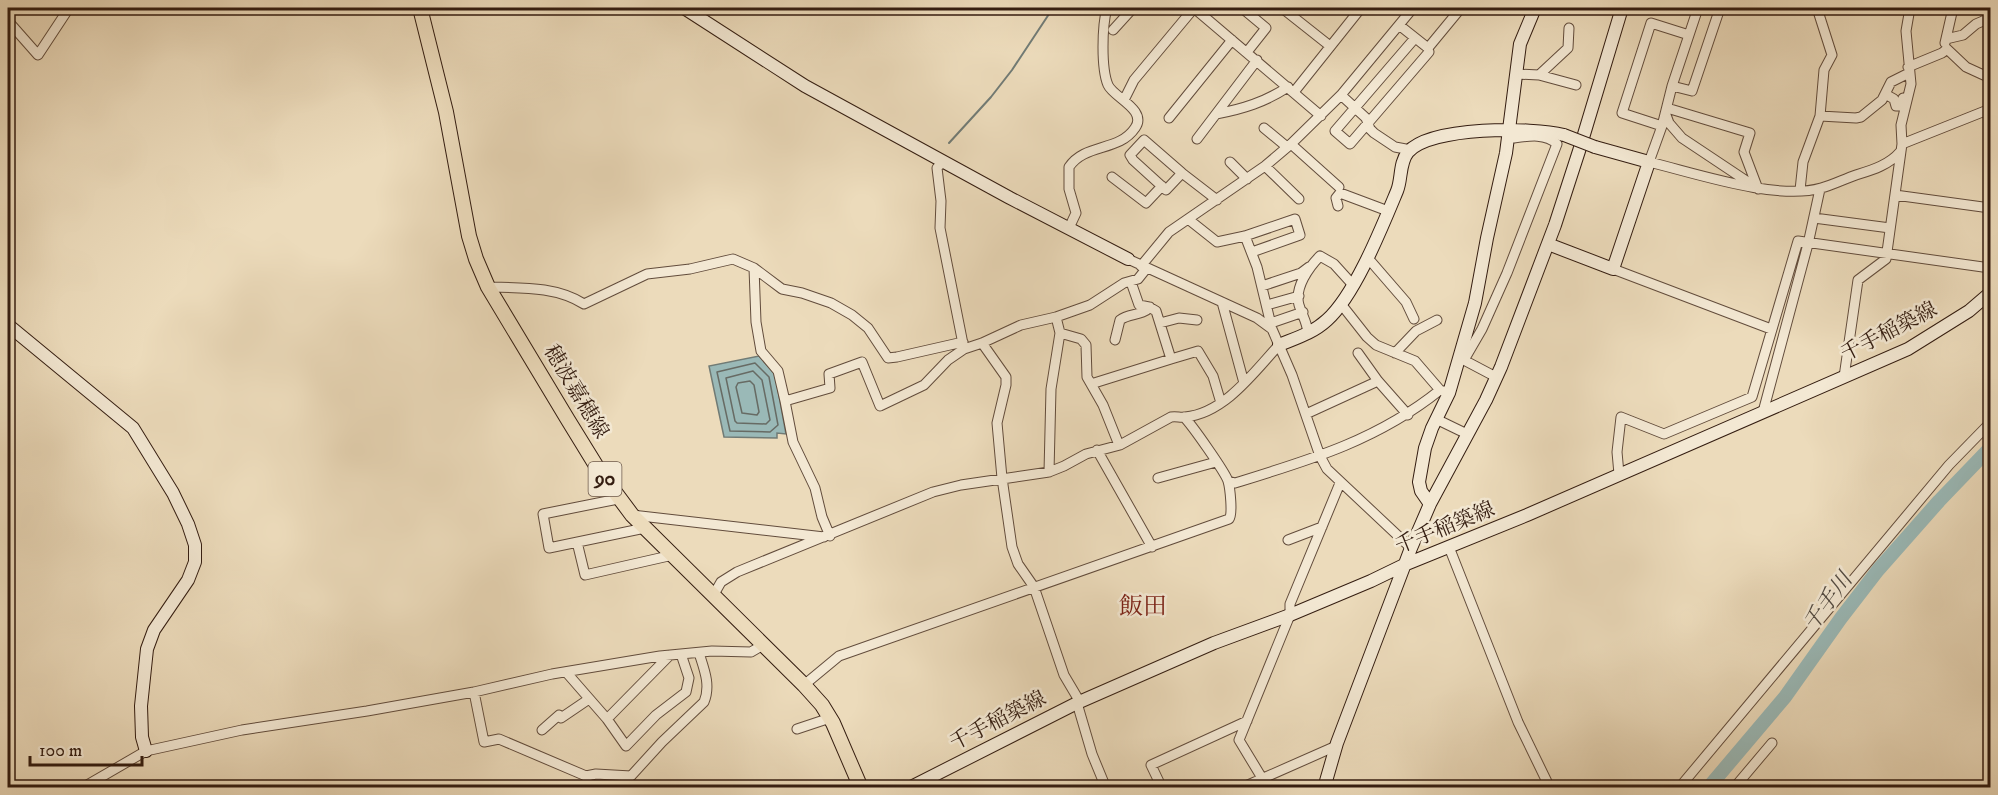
<svg xmlns="http://www.w3.org/2000/svg" width="1998" height="795" font-family="'IM FELL DW Pica','Noto Serif JP',serif">
	<rect width="100%" height="100%" fill="#ecdbbb"/>
	<filter id="stains"><feTurbulence type="fractalNoise" baseFrequency=".00333" numOctaves="4"/><feColorMatrix values="0 0 0 0 .2 0 0 0 0 .09 0 0 0 0 .02 0 0 0 .5 -.17"/></filter>
	<radialGradient id="worn" r=".72"><stop offset=".6" stop-color="#630" stop-opacity="0"/><stop offset="1" stop-color="#630" stop-opacity=".3"/></radialGradient>
	<path fill="#9ab9b7" stroke="#717b75" stroke-width="1.5" d="M759 356 775 374 786 434 777 433V438L724 437 709 366Z"/>
	<g fill="none" stroke-linecap="round" stroke-linejoin="round">
		<path stroke="#676b64" stroke-width="1.5" d="M755 363 769 377 778 425 770 432 730 431 717 372Z
			M753 371 762 380 770 420 766 424 737 423 735 421 726 378Z
			M750 381 754 385 759 412 757 415 742 413 736 387 738 383Z"/>
		<path stroke="#717b75" stroke-width="2" d="M949 143 991 97 1012 70 1053 8"/>
		<path stroke="#9ab9b7" stroke-width="14" d="M1708 788 1785 697 1841 618 1878 570 1939 501 1990 448"/>
		<defs>
			<path id="street" d="M1194 8 1321 116
				M1242 8 1266 28 1247 52
				M1282 8 1330 46
				M1525 8 1532 14
				M1698 8 1672 86 1662 126 1649 162C1695 173 1777 201 1821 188 1833 185 1844 179 1856 175 1872 170 1889 165 1900 152
				M8 21 38 55 69 8
				M1399 25 1428 48 1461 8
				M1113 30 1133 8
				M1415 38 1335 131 1350 144 1429 52 1428 48
				M1946 39 1963 35 1976 24 1990 18
				M1945 43 1953 8
				M1908 67 1942 53 1947 49 1966 67 1990 78
				M1516 74 1539 75 1568 48 1569 28
				M1539 75 1576 85
				M1672 86 1692 91 1720 8
				M1294 92 1361 8
				M1885 94 1894 99 1896 106H1900L1903 98
				M1341 95 1366 118 1370 129 1374 133 1395 147 1411 150
				M1124 100 1134 80 1194 8
				M1667 108 1750 133 1744 152 1758 189
				M1216 114C1243 109 1265 102 1288 87
				M1666 115 1669 123 1682 138 1751 184
				M1820 116 1856 118 1861 117 1882 100 1891 82 1909 73
				M1169 118 1232 40
				M1662 126 1622 113 1651 23 1689 35
				M1264 128 1287 147
				M1197 139 1257 60
				M1291 144 1339 187
				M1902 144 1990 109
				M943 161 937 168 941 201 940 228 964 349 982 343 1021 325 1056 317 1090 305 1124 283 1138 279 1146 269
				M1230 162 1247 179
				M1265 166 1299 199
				M1182 173 1166 190 1133 160 1130 155 1144 140 1182 173 1217 200
				M1112 177 1146 203 1162 186
				M1800 190 1803 162 1820 116 1824 70 1832 55 1817 8
				M1895 195 1990 208
				M1338 206 1336 198 1340 193 1388 211
				M1814 218 1890 228
				M1188 219 1217 242 1245 236 1295 219 1300 235 1252 252
				M1069 228 1076 213 1069 189V167C1085 143 1119 152 1135 128 1148 110 1113 97 1108 85 1101 68 1102 26 1107 8
				M1245 236 1257 267 1272 329 1292 375 1320 456 1327 469 1411 548
				M1367 257 1406 302 1414 319
				M1128 259 1257 318 1272 329
				M1141 266 1169 232 1265 166 1291 144 1341 95 1413 8
				M1613 269 1771 329
				M1131 282 1139 305 1149 307 1156 311 1171 359 1198 351 1213 376 1221 403
				M1262 286 1301 273 1309 267
				M488 287C521 288 556 286 584 304L647 274 690 269 733 259 754 268
				M1222 302 1244 383
				M1341 304 1367 337 1376 345 1415 361 1440 390 1444 391
				M1267 305 1299 296
				M1160 323 1179 318 1197 320
				M1271 323 1303 312
				M1060 333 1081 339 1086 345 1087 377 1103 405 1119 445
				M1308 333C1307 322 1302 315 1299 305 1294 288 1309 267 1320 256L1334 264 1353 285
				M1115 340 1120 320C1129 313 1142 316 1150 307
				M963 342 897 357 888 358 868 328 852 315 831 303 802 293 782 289 754 268 756 322 761 351 778 371 785 401 830 388 829 374 862 362 880 406 924 385 948 360 964 349
				M982 343 1006 377V385L997 423 1002 478 1012 547 1018 564 1034 587 1064 675 1080 702
				M1358 353 1378 381 1408 415
				M1395 353 1416 331 1437 320
				M1460 358 1496 377
				M1464 360 1482 329 1507 273 1557 144C1546 133 1528 136 1514 138
				M1844 377 1858 280 1886 259 1902 144 1901 125 1911 84 1906 31 1910 8
				M1091 384 1171 359
				M785 401 793 442 815 488 822 517 830 536
				M1763 412 1808 244 1820 189
				M1306 414 1378 381
				M1436 419 1467 434
				M1097 450 1152 547
				M1049 472 1051 389 1060 333 1056 317
				M1619 474 1617 452 1621 417 1664 434 1752 397 1798 241 1990 268
				M1158 478 1216 462
				M1228 481 1235 483C1310 460 1378 440 1440 390
				M618 499 543 514 549 548 645 528
				M632 515 824 537
				M1288 540 1322 527
				M577 542 585 575 673 555
				M1449 547 1518 722 1550 788
				M713 596 721 582 737 572 933 492 961 485 1049 472 1064 466 1086 454 1120 445 1171 417C1177 416 1180 418 1185 417 1225 413 1254 372 1279 345
				M566 672 607 719 670 655
				M804 685 839 656 1229 519C1233 514 1230 488 1228 481 1225 472 1192 425 1184 417
				M474 692 484 742 499 739 586 776 589 788
				M1077 703 1092 754 1106 788
				M607 719 626 746 656 715 686 692 689 678 681 654
				M797 729 830 718
				M542 730 559 715 561 718 589 699
				M586 776 596 774 631 776 662 742 704 702C711 685 704 669 699 653
				M1262 778 1239 740 1290 615V604L1340 483
				M82 788 146 751 242 730 367 711 474 692 552 674 660 656 712 651 751 652 763 645
				M1162 788 1151 765 1247 721
				M1241 788 1336 746
				M1679 788 1949 465 1990 423
				M1734 788 1772 743"/>
			<path id="secondary" d="M684 8 805 86 1010 198 1128 259
				M1548 244 1613 269 1649 162 1595 147
				M8 325 133 428 173 493 188 524 195 545V562L188 580 154 630 147 649 141 706 142 737 146 751
				M1279 345C1296 338 1313 333 1327 320 1355 295 1382 227 1397 191 1402 179 1399 163 1408 152 1431 126 1532 127 1564 135
				M1430 504 1421 491 1419 482 1425 448 1432 428 1449 393 1475 303 1487 238 1506 153 1520 44 1535 8
				M909 788 1077 703 1214 643 1290 615 1371 581 1404 565 1527 515 1908 349 1969 311 1990 293
				M1324 788 1337 743 1411 548 1430 504 1486 400 1501 367 1555 225 1579 151 1622 8"/>
			<path id="primary" d="M420 8 446 112 469 236 476 259 488 287 568 420 600 472 632 515 804 685 822 705 833 723 861 788"/>
		</defs>
		<use href="#street" stroke="#624c3c" stroke-width="11"/>
		<use href="#secondary" stroke="#341d11" stroke-width="14"/>
		<use href="#primary" stroke="#341d11" stroke-width="16"/>
		<use href="#street" stroke="#f3e8d3" stroke-width="9"/>
		<use href="#secondary" stroke="#f3e8d3" stroke-width="12"/>
		<use href="#primary" stroke="#ecdbbb" stroke-width="14"/>
		<defs>
			<path id="secondary-bridge" d="M1564 135 1595 147"/>
		</defs>
		<use href="#secondary-bridge" stroke="#341d11" stroke-width="14" stroke-linecap="butt"/>
		<use href="#secondary-bridge" stroke="#f3e8d3" stroke-width="12"/>
	</g>
	<g text-anchor="middle" dominant-baseline="central" stroke-width="5" stroke-linejoin="round" paint-order="stroke">
		<rect fill="#f3e8d3" stroke="#6d5a4b" stroke-width="1.5" x="588.5" y="462" width="33" height="34" rx="4.5"/>
		<g font-size="20" font-weight="bold" fill="#341d11">
			<text x="605" y="479">90</text>
		</g>
		<g font-size="21" fill="#341d11" stroke="#f3e8d3">
			<text transform="translate(1889 332) rotate(-27)">千手稲築線</text>
			<text transform="translate(576 392) rotate(59)">穂波嘉穂線</text>
			<text transform="translate(1445 528) rotate(-22)">千手稲築線</text>
			<text transform="translate(998 721) rotate(-27)">千手稲築線</text>
		</g>
		<g font-size="22" font-style="italic" fill="#534c43" stroke="#f3e8d3">
			<text transform="translate(1828 602) rotate(-54)">千手川</text>
		</g>
		<g font-size="24" fill="#7a1f14" stroke="#f3e8d3">
			<text x="1143" y="607">飯田</text>
		</g>
	</g>
	<rect width="1998" height="795" fill="none" stroke="#ecdbbb" stroke-width="30"/>
	<rect x="9" y="9" width="1980" height="777" fill="none" stroke="#341d11" stroke-width="3"/>
	<rect x="15" y="15" width="1968" height="765" fill="none" stroke="#341d11" stroke-width="1.5"/>
	<path d="M30 756v9h112v-9" fill="none" stroke="#341d11" stroke-width="3"/>
	<text x="39" y="756" font-size="18" fill="#341d11" stroke="#f3e8d3" stroke-width="4.5" paint-order="stroke">100 m</text>
	<rect width="100%" height="100%" filter="url(#stains)"/>
	<rect width="100%" height="100%" fill="url(#worn)"/>
</svg>
